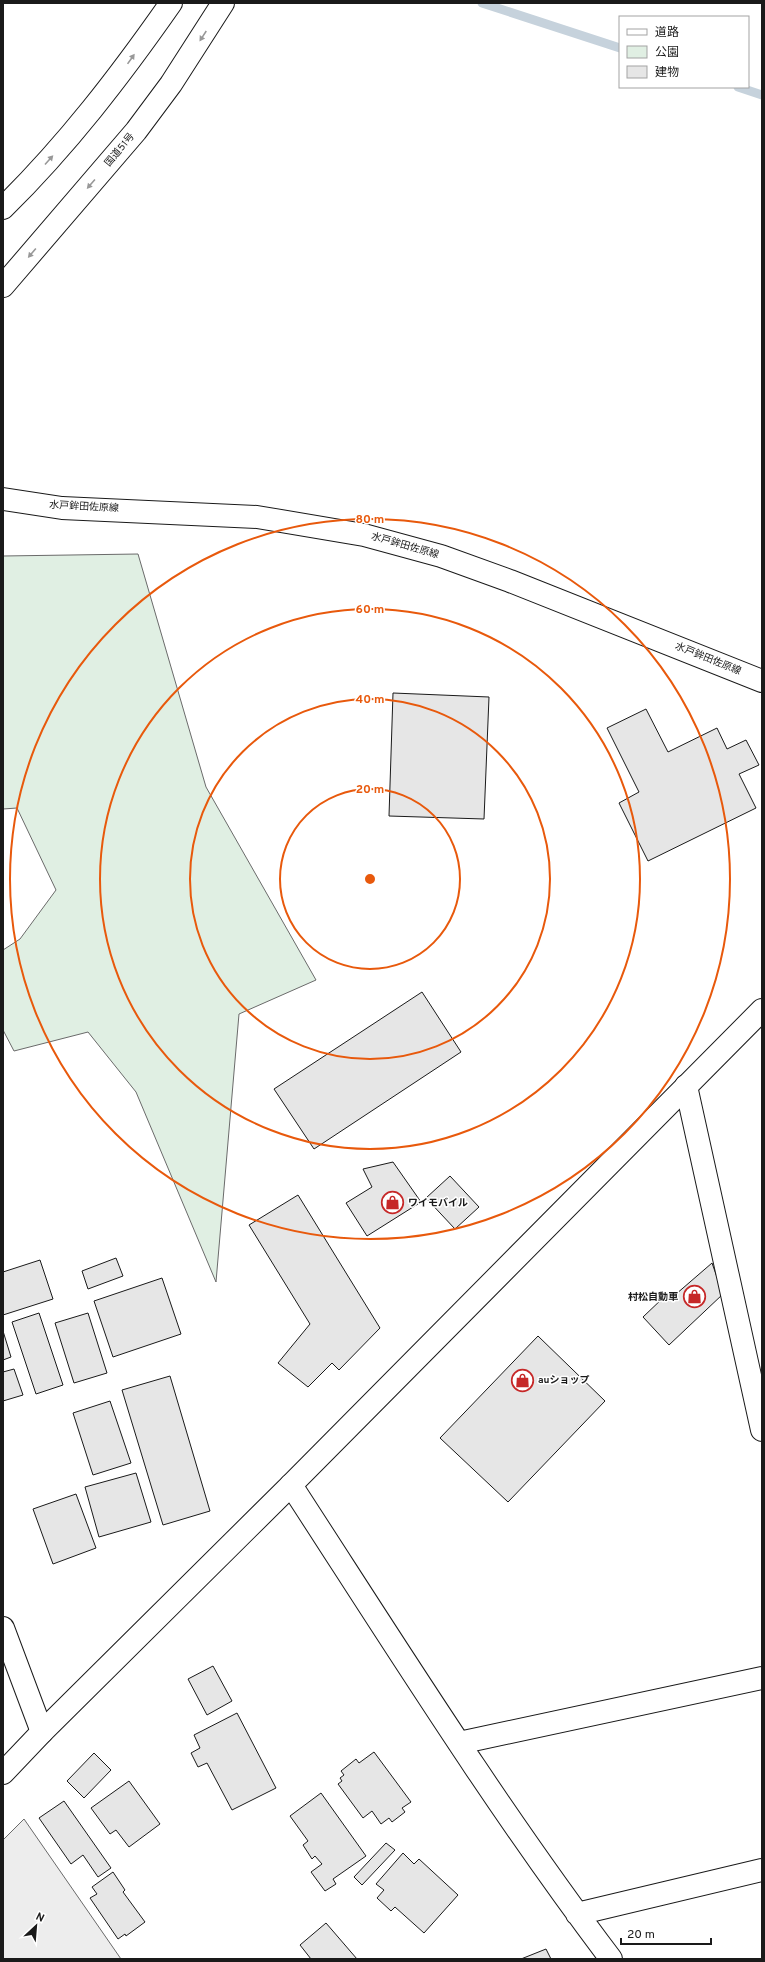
<svg xmlns="http://www.w3.org/2000/svg" width="765" height="1962" font-family="Overpass,'Noto Sans JP',sans-serif">
	<rect width="100%" height="100%" fill="#fff"/>
	<path fill="#e0efe3" stroke="#6a6a6a" d="M138 554 206 787 316 980 239 1014 216 1282 136 1092 88 1032 14 1051 3 1030V950L20 939 56 890 17 808 3 809V556Z"/>
	<path fill="#ededed" stroke="#6a6a6a" d="M24 1819 121 1959H3V1840Z"/>
	<g fill="none" stroke-linecap="round" stroke-linejoin="round">
		<path stroke="#c6d2dc" stroke-width="9" d="M482 3 620 48
			M738 87 762 95"/>
	</g>
	<path fill="#e6e6e6" stroke="#1a1a1a" d="M393 693 489 697 484 819 389 816Z
		M646 709 668 752 717 728 727 749 746 740 759 765 739 774 756 808 648 861 619 803 639 792 607 728Z
		M422 992 461 1052 314 1149 274 1089Z
		M393 1162 421 1202 367 1236 346 1203 372 1187 363 1169Z
		M450 1176 479 1207 455 1229 426 1198Z
		M298 1195 380 1328 339 1370 332 1363 308 1387 278 1363 310 1324 249 1225Z
		M116 1258 123 1276 88 1289 82 1271Z
		M40 1260 53 1299 3 1315V1272Z
		M712 1263 723 1294 669 1345 643 1317 664 1297 668 1301Z
		M162 1278 181 1334 113 1357 94 1301Z
		M39 1313 63 1385 36 1394 12 1322Z
		M88 1313 107 1373 74 1383 55 1323Z
		M3 1331 11 1357 3 1360Z
		M538 1336 605 1401 508 1502 440 1438Z
		M14 1369 23 1395 3 1401V1372Z
		M170 1376 210 1511 163 1525 122 1390Z
		M110 1401 131 1463 93 1475 73 1413Z
		M136 1473 151 1522 99 1537 85 1487Z
		M76 1494 96 1548 53 1564 33 1509Z
		M213 1666 232 1701 207 1715 188 1679Z
		M237 1713 276 1788 232 1810 207 1763 198 1767 191 1753 200 1748 194 1735Z
		M374 1752 411 1802 402 1808 405 1812 392 1822 389 1818 381 1824 372 1811 363 1818 338 1784 342 1781 340 1778 344 1775 341 1771 356 1759 359 1763Z
		M94 1753 111 1770 84 1798 67 1781Z
		M129 1781 160 1824 129 1847 116 1830 110 1834 91 1808Z
		M321 1793 366 1856 333 1879 336 1884 325 1891 311 1872 322 1864 315 1856 312 1859 303 1845 308 1841 290 1816Z
		M64 1801 111 1868 98 1877 83 1855 71 1864 39 1818Z
		M386 1843 395 1850 362 1885 354 1877Z
		M403 1853 414 1864 419 1859 458 1895 424 1933 395 1907 391 1911 377 1898 384 1890 376 1884Z
		M113 1872 125 1890 123 1892 145 1922 126 1936 125 1934 118 1939 90 1898 97 1894 92 1887Z
		M326 1923 357 1959H311L300 1945Z
		M546 1949 551 1959H521Z"/>
	<g fill="none" stroke-linecap="round" stroke-linejoin="round">
		<defs>
			<path id="street" d="M686 1086 762 1430
				M291 1485C395 1645 496 1807 611 1959
				M3 1628 42 1732
				M459 1743 762 1678
				M577 1914 762 1870"/>
			<path id="secondary" d="M3 1773 42 1732 291 1485 762 1010"/>
			<path id="primary" d="M3 499 62 508 257 517 364 535 441 556 510 581 762 681"/>
			<path id="highway" d="M3 208C67 145 120 76 171 3
				M3 286 136 131 171 84 223 3"/>
		</defs>
		<use href="#street" stroke="#1a1a1a" stroke-width="24"/>
		<use href="#secondary" stroke="#1a1a1a" stroke-width="24"/>
		<use href="#primary" stroke="#1a1a1a" stroke-width="24"/>
		<use href="#highway" stroke="#1a1a1a" stroke-width="24"/>
		<use href="#street" stroke="#fff" stroke-width="22"/>
		<use href="#secondary" stroke="#fff" stroke-width="22"/>
		<use href="#primary" stroke="#fff" stroke-width="22"/>
		<use href="#highway" stroke="#fff" stroke-width="22"/>
	</g>
	<defs><path id="oneway-solid" d="M-6-.8H1V-3.2L6.5 0L1 3.2V.8H-6Z"/></defs>
	<g fill="#989898">
		<use href="#oneway-solid" transform="translate(203 36) rotate(123)"/>
		<use href="#oneway-solid" transform="translate(131 59) rotate(-55)"/>
		<use href="#oneway-solid" transform="translate(49 160) rotate(-48)"/>
		<use href="#oneway-solid" transform="translate(91 184) rotate(131)"/>
		<use href="#oneway-solid" transform="translate(32 253) rotate(130)"/>
	</g>
	<g fill="none" stroke="#e8590c" stroke-width="2">
		<circle cx="370" cy="879" r="90"/>
		<circle cx="370" cy="879" r="180"/>
		<circle cx="370" cy="879" r="270"/>
		<circle cx="370" cy="879" r="360"/>
	</g>
	<defs>
		<symbol id="shop-ring" viewBox="-11 -11 22 22"><circle r="9.5" fill="#fff" stroke="#c62828" stroke-width="1.5"/><path d="M-5-2.5h2.3a2.7 3.5 0 0 1 5.4 0H5L5.5 6h-11ZM-1.5-2.5h3a1.5 2.3 0 0 0-3 0Z" fill="#c62828"/></symbol>
	</defs>
	<g fill-rule="evenodd">
		<use href="#shop-ring" x="380" y="1190" width="25" height="25"/>
		<use href="#shop-ring" x="682" y="1284" width="25" height="25"/>
		<use href="#shop-ring" x="510" y="1368" width="25" height="25"/>
	</g>
	<g text-anchor="middle" dominant-baseline="central" stroke-width="3" stroke-linejoin="round" paint-order="stroke">
		<g font-size="10" fill="#1a1a1a" stroke="#fff">
			<text transform="translate(120 150) rotate(-50)">国道51号</text>
			<text transform="translate(84 507) rotate(3)">水戸鉾田佐原線</text>
			<text transform="translate(405 546) rotate(16)">水戸鉾田佐原線</text>
			<text transform="translate(708 659) rotate(22)">水戸鉾田佐原線</text>
		</g>
		<g font-size="10" font-weight="bold" fill="#1a1a1a" stroke="#fff" text-anchor="start">
			<text x="408" y="1203">ワイモバイル</text>
			<text x="678" y="1297" text-anchor="end">村松自動車</text>
			<text x="538" y="1380">auショップ</text>
		</g>
	</g>
	<circle cx="370" cy="879" r="6" fill="#e8590c" stroke="#fff" stroke-width="2"/>
	<g font-size="12" text-anchor="middle" font-weight="bold" fill="#e8590c" stroke="#fff" stroke-width="3" stroke-linejoin="round" paint-order="stroke">
		<text x="370" y="523">80 m</text>
		<text x="370" y="613">60 m</text>
		<text x="370" y="703">40 m</text>
		<text x="370" y="793">20 m</text>
	</g>
	<rect width="765" height="1962" fill="none" stroke="#1a1a1a" stroke-width="8"/>
	<rect x="619" y="16" width="130" height="72" fill="#ffffff" stroke="#a3a3a3"/>
	<rect x="627" y="29" width="20" height="6" fill="#ffffff" stroke="#a3a3a3"/>
	<text x="655" y="36" font-size="12" fill="#1a1a1a">道路</text>
	<rect x="627" y="46" width="20" height="12" fill="#e0efe3" stroke="#a3a3a3"/>
	<text x="655" y="56" font-size="12" fill="#1a1a1a">公園</text>
	<rect x="627" y="66" width="20" height="12" fill="#e6e6e6" stroke="#a3a3a3"/>
	<text x="655" y="76" font-size="12" fill="#1a1a1a">建物</text>
	<g transform="translate(36 1926) rotate(26)" stroke="#ffffff" stroke-width="3" paint-order="stroke">
	<path d="M0-3L7 15L0 10L-7 15Z" fill="#1a1a1a"/>
	<text y="-6" font-size="11" font-weight="bold" text-anchor="middle" fill="#1a1a1a">N</text>
	</g>
	<path d="M621 1938v6h90v-6" fill="none" stroke="#1a1a1a" stroke-width="2"/>
	<text x="627" y="1938" font-size="12" fill="#1a1a1a" stroke="#ffffff" stroke-width="3" paint-order="stroke">20 m</text>
</svg>
